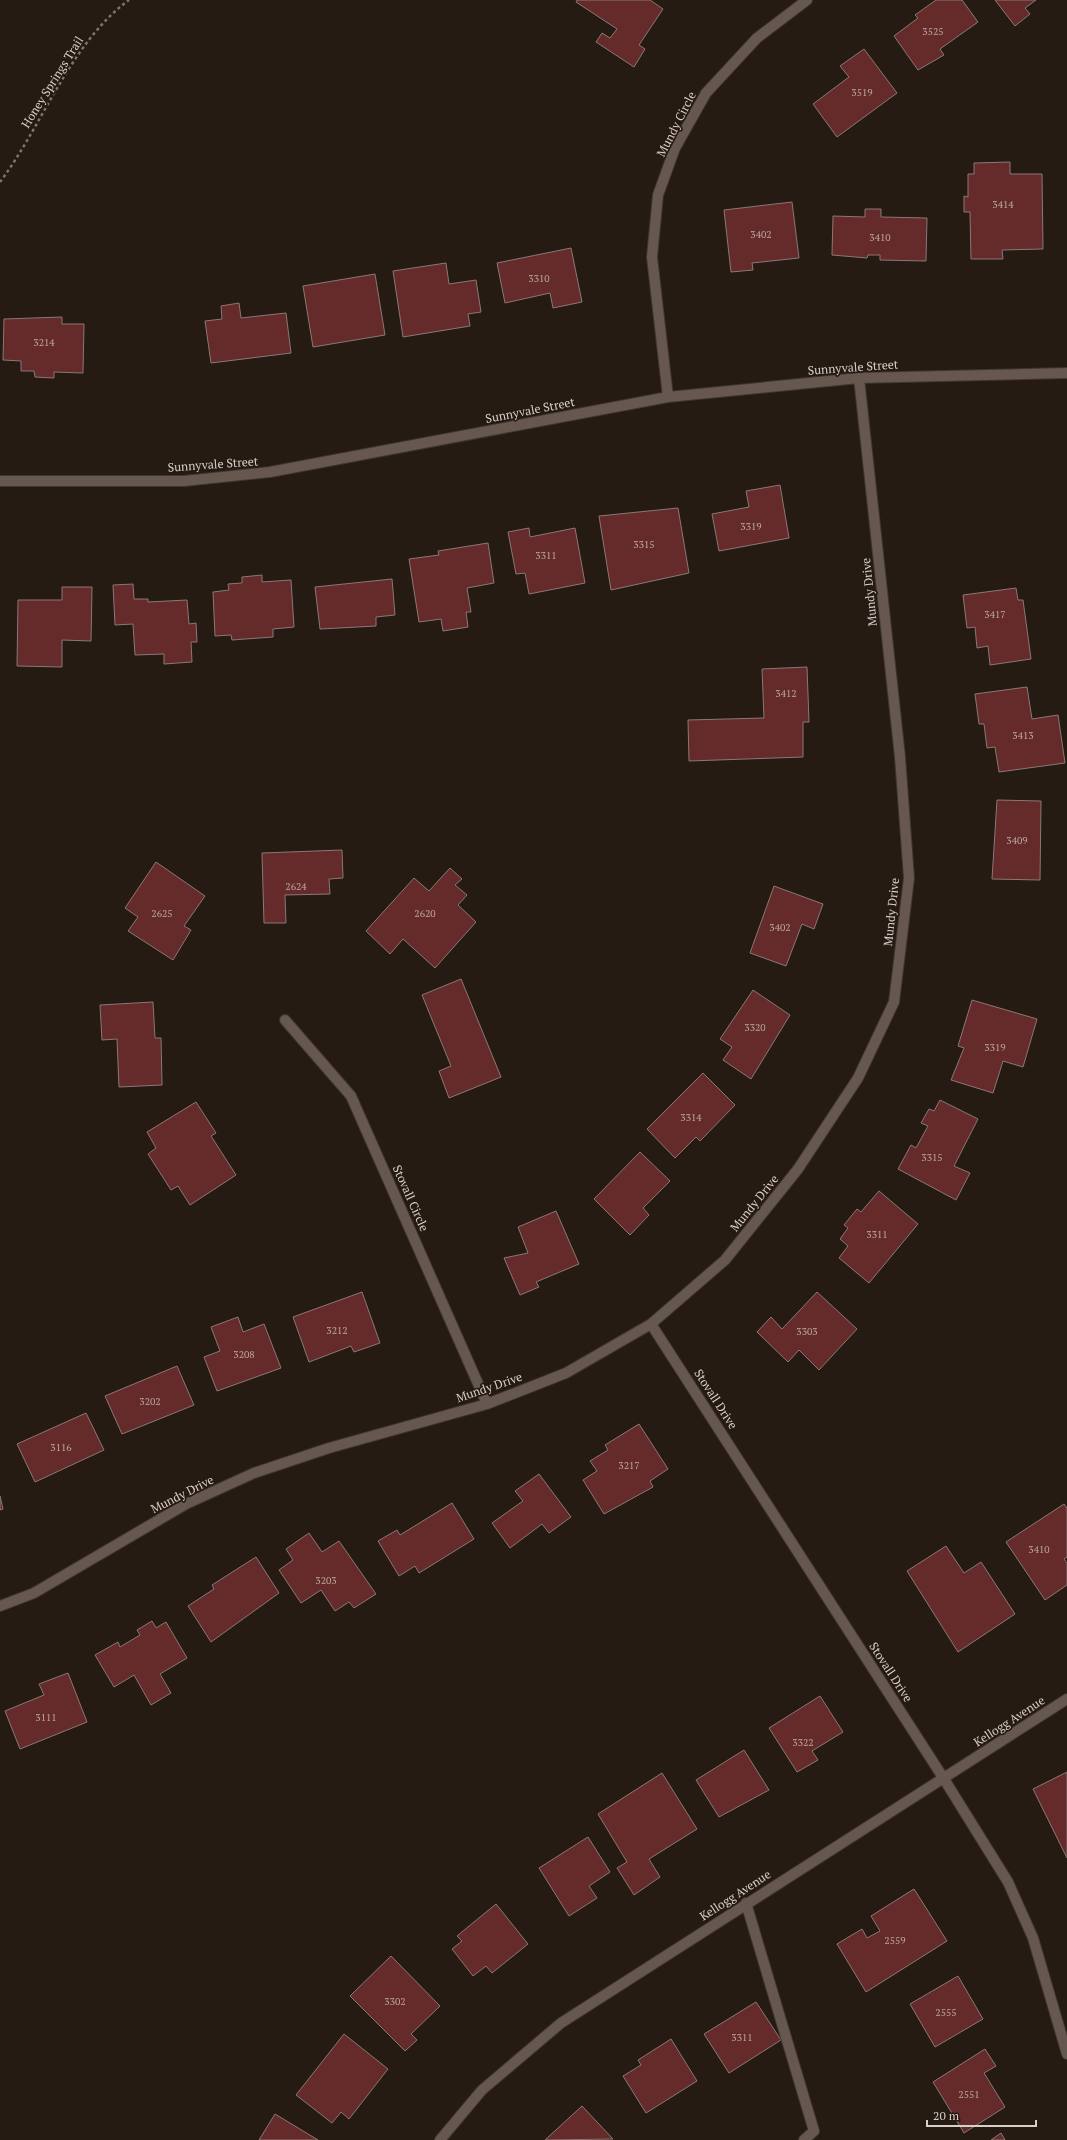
<svg xmlns="http://www.w3.org/2000/svg" width="1067" height="2140" font-family="'PT Serif',serif">
	<rect width="100%" height="100%" fill="#261b13"/>
	<path fill="#652a2a" stroke="#8a7877" d="M577 0H650L663 9 639 45 645 49 634 67 596 42 602 33 610 38 617 29 576 2Z
		M936 0H962L978 22 940 49 944 55 918 70 894 36 918 18 915 15Z
		M995 0H1036L1025 8 1030 14 1015 26Z
		M864 49 897 93 837 137 813 104 849 77 840 66Z
		M1010 162V174H1042L1043 249 1002 250 1003 259H971L970 212H964V196L968 197V174H974V163Z
		M792 202 799 258 752 263 753 270 731 272 724 210Z
		M865 209H881V217L927 218 926 261 880 260V255H868L867 258 832 255 833 216 865 217Z
		M571 248 582 302 553 308 550 293 505 303 497 263Z
		M446 263 449 284 476 280 481 312 468 314 470 326 403 337 393 271Z
		M375 274 385 335 313 347 303 286Z
		M239 303 241 318 286 313 291 353 211 363 205 321 222 319 221 306Z
		M62 317V324H84L83 373 54 372V378L35 377 34 371H21V361L3 360 4 319Z
		M780 485 789 538 719 551 712 514 749 507 746 491Z
		M678 508 689 573 611 590 599 516Z
		M529 528 530 537 575 528 585 583 529 594 525 573 516 574 508 532Z
		M488 543 494 583 467 588 471 612H466L468 627 443 631 441 619 419 622 409 559 439 555 438 551Z
		M262 575V582L291 580 294 627 273 629V637L232 640 231 635 215 636 213 592 229 590 228 584 242 583V577Z
		M392 579 395 615 376 617V626L320 629 315 587Z
		M133 584 134 599H148V602L187 600 189 624 196 623 197 642H191L192 662 164 664V654L135 655 133 624 115 625 113 585Z
		M62 587H92L91 641 62 640V667L17 666 18 600H62Z
		M1016 588 1018 600H1023L1031 659 990 665 988 646 977 648 975 627 967 628 963 595Z
		M807 667 809 722H803V757L689 761 688 720 764 718 762 669Z
		M1027 687 1032 719 1058 715 1065 763 999 772 995 747 987 748 984 724H979L975 694Z
		M997 800 1041 801 1040 880 992 879Z
		M342 850 343 878 329 879 330 894 285 895 286 923H264L262 853Z
		M156 862 205 896 184 926 191 930 173 960 128 931 138 917 125 908Z
		M450 868 462 879 455 885 467 895 458 905 476 922 435 968 403 939 390 954 366 931 414 878 429 891Z
		M774 886 823 904 814 929 802 924 786 966 750 953Z
		M461 979 501 1077 449 1098 439 1071 451 1066 422 995Z
		M753 990 790 1015 751 1079 723 1060 732 1047 720 1039Z
		M972 1000 1037 1019 1023 1067 1003 1061 993 1093 951 1080 964 1048 958 1046Z
		M153 1002 155 1038H161L162 1085 119 1087 117 1039 102 1040 100 1005Z
		M703 1073 735 1105 700 1141 696 1137 675 1158 647 1129Z
		M940 1100 978 1119 954 1166 970 1173 956 1200 898 1169 911 1145 916 1148 928 1126 921 1123 929 1109 934 1111Z
		M196 1102 216 1133 211 1136 236 1175 190 1205 178 1186 171 1190 148 1154 156 1148 147 1132Z
		M640 1152 670 1181 643 1208 649 1215 630 1235 594 1199Z
		M879 1191 918 1224 869 1283 839 1258 848 1246 840 1239 848 1228 844 1225 857 1209 861 1212Z
		M556 1211 579 1264 536 1282 539 1287 520 1295 504 1258 528 1253 518 1227Z
		M362 1292 380 1343 354 1352 351 1346 309 1362 293 1317Z
		M817 1292 857 1329 819 1370 799 1350 788 1362 757 1332 771 1317 782 1329Z
		M238 1317 243 1332 264 1324 281 1368 217 1391 204 1357 220 1351 211 1327Z
		M177 1366 194 1405 122 1434 105 1396Z
		M86 1413 104 1450 35 1482 17 1444Z
		M639 1424 668 1469 650 1481 653 1487 604 1514 583 1480 597 1471 590 1461 608 1450 605 1445Z
		M539 1474 571 1517 549 1533 542 1524 510 1548 492 1523 523 1501 515 1491Z
		M0 1496 3 1509 0 1510Z
		M452 1503 474 1539 419 1573 415 1566 399 1576 378 1541 397 1530 400 1535Z
		M1064 1504 1067 1508V1557L1064 1559 1067 1563V1585L1045 1600 1006 1542Z
		M309 1533 322 1552 339 1541 376 1594 354 1608 349 1602 335 1611 321 1590 301 1603 279 1570 293 1560 286 1549Z
		M946 1546 964 1573 981 1562 1015 1614 958 1652 907 1571Z
		M256 1557 279 1593 211 1642 188 1606 214 1589 212 1585Z
		M152 1621 156 1628 166 1622 187 1658 160 1674 171 1693 151 1705 134 1675 114 1687 95 1655 118 1642 120 1647 140 1635 137 1630Z
		M68 1673 87 1722 20 1749 5 1711 44 1695 39 1684Z
		M820 1696 843 1732 812 1751 818 1760 797 1772 769 1728Z
		M744 1750 769 1790 719 1817 696 1780Z
		M1067 1772V1858L1033 1789Z
		M662 1773 697 1829 649 1859 660 1877 634 1895 617 1868 627 1862 598 1814Z
		M588 1837 610 1872 589 1886 597 1898 569 1916 539 1868Z
		M914 1889 947 1941 866 1992 837 1944 862 1929 867 1938 880 1931 871 1916Z
		M496 1904 528 1944 492 1973 486 1966 473 1976 452 1949 462 1941 457 1936Z
		M391 1956 440 2006 411 2034 417 2040 405 2051 350 1996Z
		M958 1976 983 2019 935 2047 910 2004Z
		M756 2002 781 2040 729 2073 704 2034Z
		M344 2034 388 2069 349 2119 341 2112 332 2123 296 2095Z
		M671 2039 697 2081 646 2113 623 2076 641 2065 638 2060Z
		M985 2049 996 2066 984 2073 1005 2107 964 2133 933 2082Z
		M582 2106 613 2139 546 2140H545Z
		M275 2114 318 2140H259Z
		M1001 2133 1005 2140H991Z"/>
	<g fill="none" stroke-linecap="round" stroke-linejoin="round">
		<defs>
			<path id="minor" d="M668 397 652 257 658 195 675 148 706 93 757 38 807 0
				M0 481H184L270 472 668 397 859 378 1067 373
				M285 1020 351 1096 487 1404
				M651 1324 944 1779 1008 1882 1033 1938 1067 2054
				M0 1606 34 1593 186 1504 254 1473 329 1448 487 1404 566 1373 651 1324 725 1260 798 1169 858 1078 894 1002 909 878 900 757 859 378
				M746 1903 814 2131 804 2140
				M440 2140 482 2090 561 2023 1067 1699"/>
		</defs>
		<use href="#minor" stroke="#3e3632" stroke-width="12"/>
		<path stroke="#7d746d" stroke-width="2.5" stroke-dasharray="3 3" stroke-linecap="butt" d="M0 182C43 125 70 43 129 0"/>
		<use href="#minor" stroke="#66584f" stroke-width="10"/>
	</g>
	<g text-anchor="middle" dominant-baseline="central" stroke-width="3.5" stroke-linejoin="round" paint-order="stroke">
		<g font-size="10" fill="#baa6a2">
			<text x="933" y="31">3525</text>
			<text x="862" y="92">3519</text>
			<text x="1003" y="204">3414</text>
			<text x="761" y="234">3402</text>
			<text x="880" y="237">3410</text>
			<text x="539" y="278">3310</text>
			<text x="44" y="342">3214</text>
			<text x="751" y="526">3319</text>
			<text x="644" y="544">3315</text>
			<text x="546" y="555">3311</text>
			<text x="995" y="614">3417</text>
			<text x="786" y="693">3412</text>
			<text x="1023" y="735">3413</text>
			<text x="1017" y="840">3409</text>
			<text x="296" y="886">2624</text>
			<text x="162" y="913">2625</text>
			<text x="425" y="913">2620</text>
			<text x="780" y="927">3402</text>
			<text x="755" y="1027">3320</text>
			<text x="995" y="1047">3319</text>
			<text x="691" y="1117">3314</text>
			<text x="932" y="1157">3315</text>
			<text x="877" y="1234">3311</text>
			<text x="337" y="1330">3212</text>
			<text x="807" y="1331">3303</text>
			<text x="244" y="1354">3208</text>
			<text x="150" y="1401">3202</text>
			<text x="61" y="1447">3116</text>
			<text x="629" y="1465">3217</text>
			<text x="1039" y="1549">3410</text>
			<text x="326" y="1580">3203</text>
			<text x="46" y="1717">3111</text>
			<text x="803" y="1742">3322</text>
			<text x="895" y="1940">2559</text>
			<text x="395" y="2001">3302</text>
			<text x="946" y="2012">2555</text>
			<text x="742" y="2037">3311</text>
			<text x="969" y="2094">2551</text>
		</g>
		<g font-size="12" fill="#d7d0ca" stroke="#261b13">
			<text transform="translate(52 82) rotate(-58)">Honey Springs Trail</text>
			<text transform="translate(676 124) rotate(-63)">Mundy Circle</text>
			<text transform="translate(853 367) rotate(-4)">Sunnyvale Street</text>
			<text transform="translate(530 410) rotate(-11)">Sunnyvale Street</text>
			<text transform="translate(213 464) rotate(-4)">Sunnyvale Street</text>
			<text transform="translate(869 592) rotate(-96)">Mundy Drive</text>
			<text transform="translate(891 912) rotate(-84)">Mundy Drive</text>
			<text transform="translate(411 1198) rotate(66)">Stovall Circle</text>
			<text transform="translate(754 1203) rotate(-51)">Mundy Drive</text>
			<text transform="translate(489 1387) rotate(-19)">Mundy Drive</text>
			<text transform="translate(716 1399) rotate(57)">Stovall Drive</text>
			<text transform="translate(182 1494) rotate(-27)">Mundy Drive</text>
			<text transform="translate(891 1672) rotate(57)">Stovall Drive</text>
			<text transform="translate(1009 1721) rotate(-33)">Kellogg Avenue</text>
			<text transform="translate(735 1895) rotate(-33)">Kellogg Avenue</text>
		</g>
	</g>
	<path d="M927 2120v6h109v-6" fill="none" stroke="#d7d0ca" stroke-width="2"/>
	<text x="933" y="2120" font-size="12" fill="#d7d0ca" stroke="#261b13" stroke-width="3" paint-order="stroke">20 m</text>
</svg>
